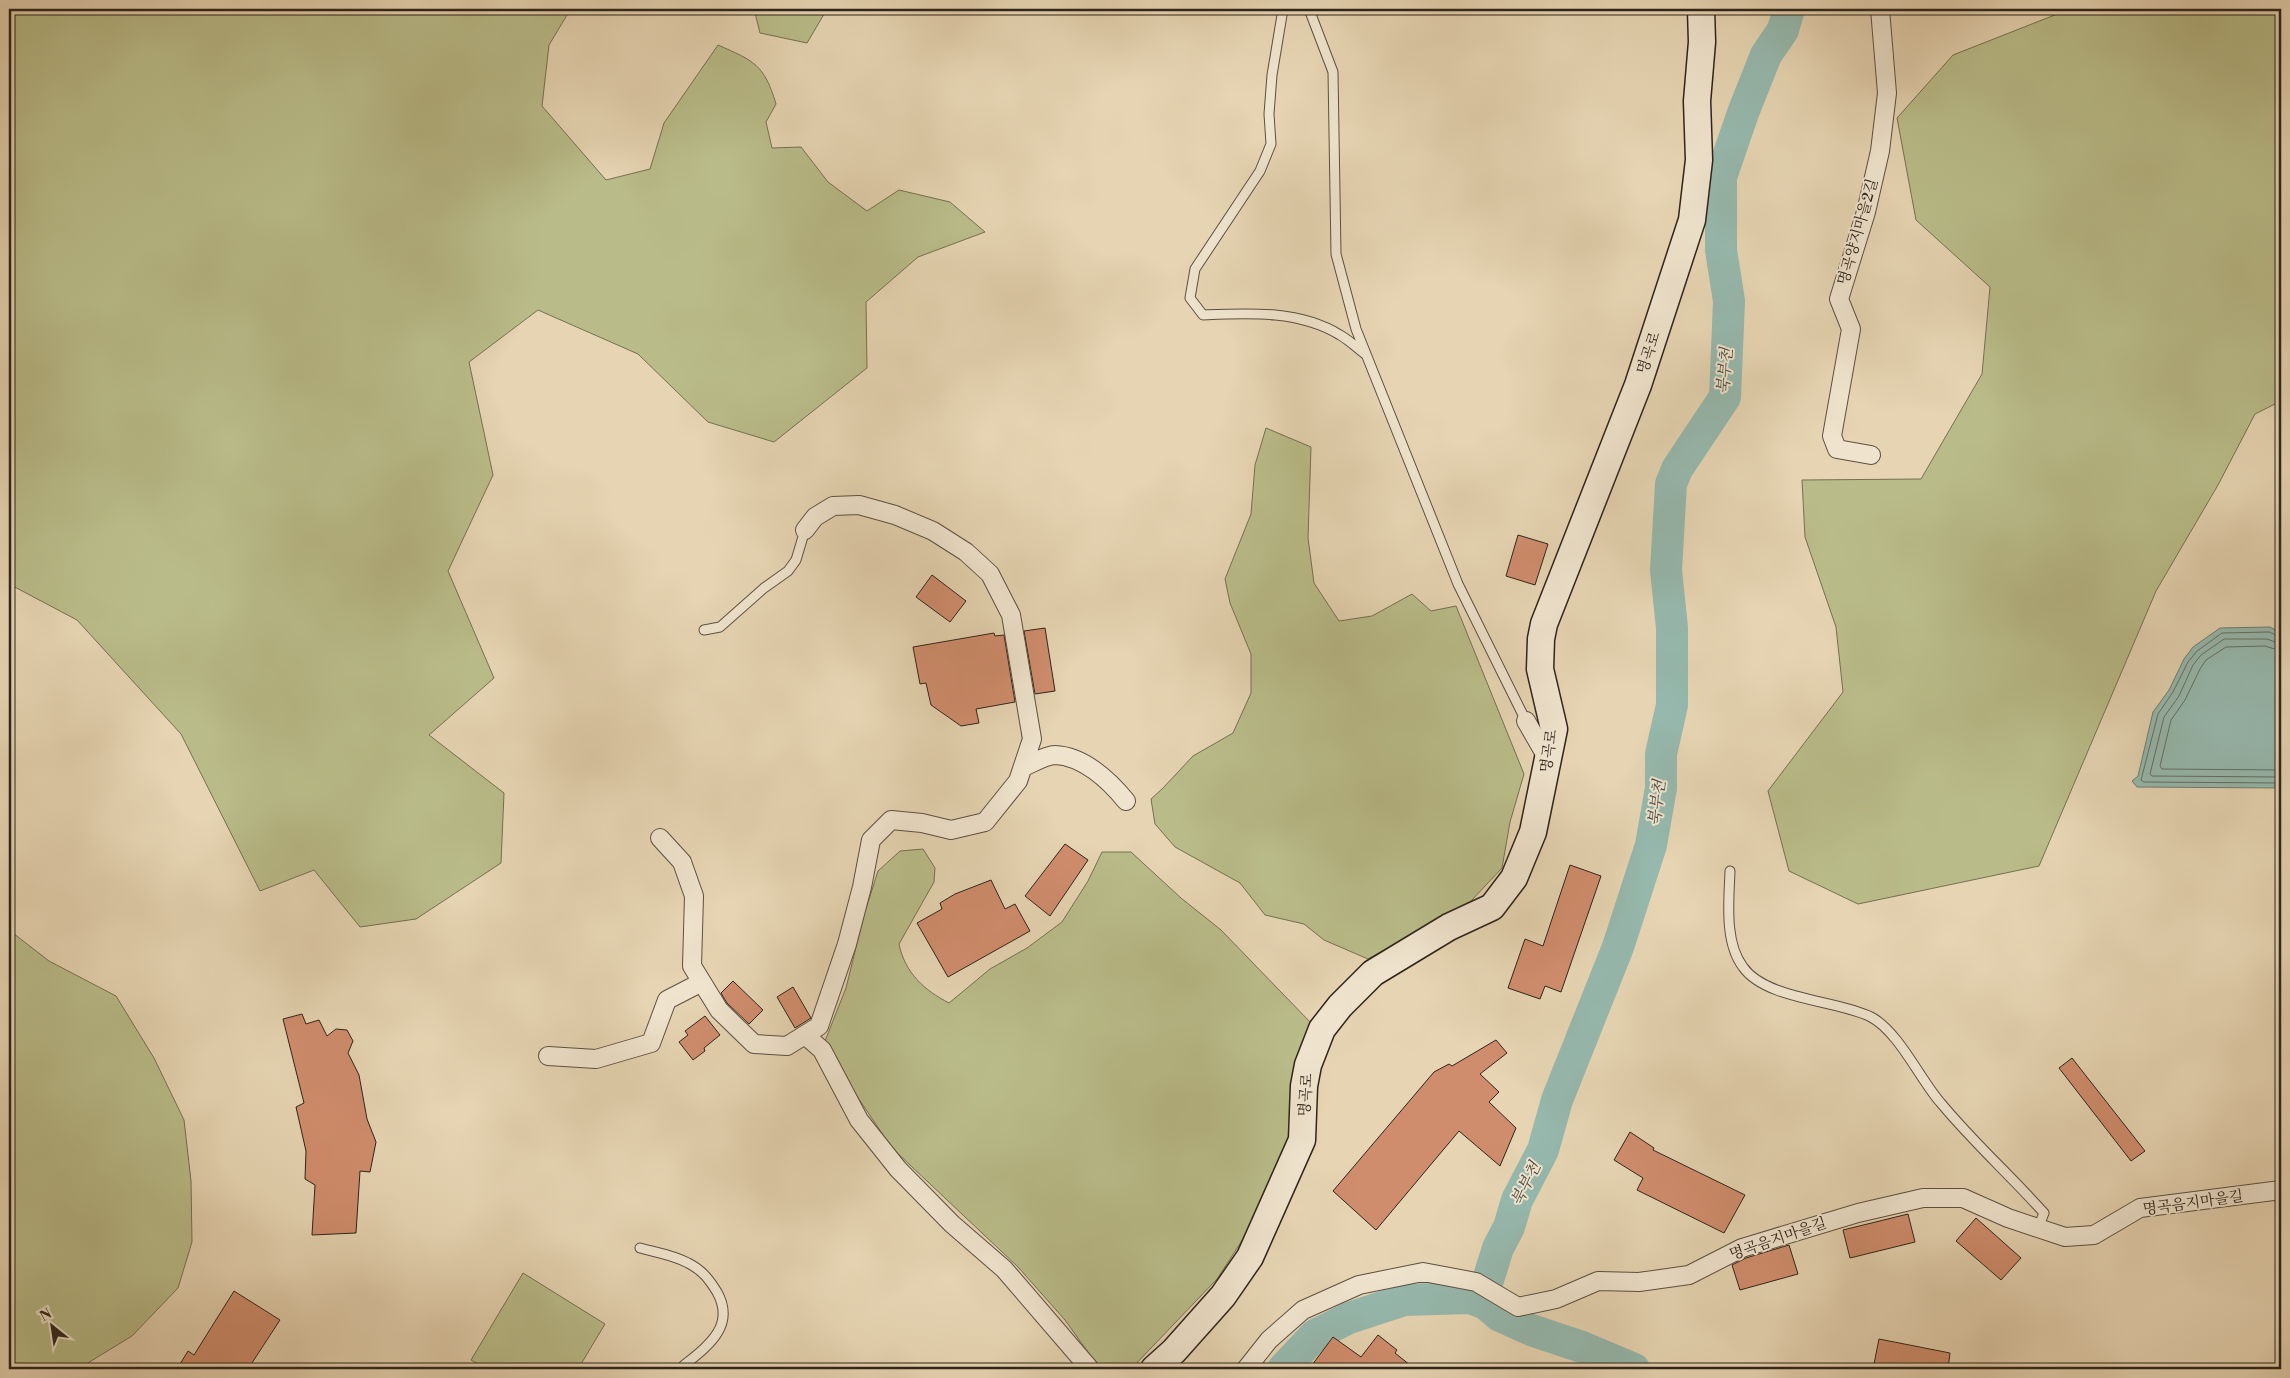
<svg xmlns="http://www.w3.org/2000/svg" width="2290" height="1378" font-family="'Libre Bodoni','Noto Serif KR',serif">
	<rect width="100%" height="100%" fill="#e6d4b2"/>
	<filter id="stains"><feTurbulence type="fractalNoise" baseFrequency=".004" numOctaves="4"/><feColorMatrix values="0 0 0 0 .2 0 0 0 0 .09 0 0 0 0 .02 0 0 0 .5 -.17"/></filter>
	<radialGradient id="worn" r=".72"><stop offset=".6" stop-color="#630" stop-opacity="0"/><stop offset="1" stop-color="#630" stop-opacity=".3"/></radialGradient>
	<path fill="#b9bc89" stroke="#747052" d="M9 9H567V15L549 45 542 106 606 180 650 169 664 123 718 45C754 61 764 64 776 104L766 122 772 148 801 147 828 182 867 211 899 190 950 202 985 232 918 257 866 302 867 368 774 442 708 422 638 354 538 310 469 362 493 475 448 571 494 678 429 735 504 793 501 863 416 919 360 927 314 870 260 891 181 734 77 620 9 584Z
		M754 9H827L807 43 760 33Z
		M2070 9H2281V401L2255 414 2218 485 2156 591 2039 866 1858 904 1789 871 1768 791 1843 692 1836 627 1805 537 1802 480 1921 479 1982 374 1990 287 1916 220 1897 118 1953 55Z
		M1266 428 1311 447 1308 538 1314 583 1339 621 1372 616 1412 594 1431 611 1456 606 1524 774 1510 822 1502 868 1471 901 1368 959 1324 940 1304 924 1265 915 1240 883 1175 847 1155 824 1151 799 1163 788 1193 756 1233 733 1251 693V654L1230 603 1225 579 1251 514 1255 465Z
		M923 849 935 868 934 882 899 944C905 973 924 990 949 1003L990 969 1027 948 1062 922 1088 881 1102 852H1131L1181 898 1221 930 1312 1024 1291 1134 1254 1222 1217 1279 1131 1369H1100L1065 1320 1018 1267 892 1148 846 1080 825 1041 846 988 864 915 878 871 900 851Z
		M9 930 49 961 116 996 154 1058 184 1120 191 1181 192 1242 178 1288 132 1336 78 1369H9Z
		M523 1273 605 1324 578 1369H487L471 1360Z"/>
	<path fill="#96b8ad" stroke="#6c7d73" d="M2270 627 2281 633V788L2137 787 2132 781 2138 776 2153 712 2169 690 2184 659 2193 647 2220 628Z"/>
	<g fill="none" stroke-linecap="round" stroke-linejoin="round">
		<path stroke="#626e64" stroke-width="1" d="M2281 637 2269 632 2222 633 2197 651 2188 662 2173 692 2158 714 2141 780 2144 782 2281 783
			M2281 644 2267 639H2224L2201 655 2193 665 2179 696 2164 717 2150 774 2152 776 2281 777
			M2281 651 2265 646 2226 647 2206 660 2200 669 2185 700 2171 720 2160 766 2162 769 2281 770"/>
		<path stroke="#96b8ad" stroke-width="32" d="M1470 1298 1488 1280 1498 1248 1509 1227 1517 1200 1543 1150 1557 1100 1618 947 1651 845 1661 788V754L1672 705V628L1666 570 1671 484 1677 469 1725 397 1729 301 1721 250V177L1743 113 1766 55 1783 30 1789 9
			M1283 1369 1315 1335 1349 1318 1404 1300 1470 1298 1486 1304 1500 1316 1531 1330 1582 1347 1634 1369"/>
	</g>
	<path fill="#d08d6d" stroke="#2e241c" d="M1518 535 1548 544 1535 585 1506 576Z
		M932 575 966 601 950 622 916 597Z
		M1045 628 1055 691 1035 694 1024 631Z
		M994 633 995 636 1004 635 1015 702 976 709 979 723 961 726 931 705 926 683 920 684 913 647Z
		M1065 844 1088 860 1050 916 1025 896Z
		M1570 865 1601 876 1561 992 1545 986 1540 999 1508 988 1525 939 1543 946Z
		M991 880 1005 909 1015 904 1030 931 948 977 917 923 942 909 940 903 955 894Z
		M733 981 763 1010 749 1024 727 1003 721 993Z
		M793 987 811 1018 795 1028 777 997Z
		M302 1014 306 1024 319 1020 327 1036 336 1029 347 1030 353 1041 348 1053 359 1075 367 1119 376 1142 370 1172 360 1171 356 1233 312 1235 315 1185 305 1179 306 1151 296 1107 304 1103 283 1019Z
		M705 1016 720 1035 704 1048 705 1051 693 1060 679 1042 688 1035 685 1031Z
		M1496 1040 1507 1053 1480 1074 1499 1092 1489 1102 1516 1128 1500 1166 1459 1131 1376 1230 1333 1191 1434 1072 1449 1064 1452 1066Z
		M2072 1058 2145 1151 2131 1161 2059 1068Z
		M1630 1132 1654 1148 1653 1150 1745 1195 1724 1233 1637 1190 1643 1178 1614 1160Z
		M1908 1214 1915 1242 1850 1258 1843 1230Z
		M1976 1218 2021 1258 2001 1280 1956 1241Z
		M1789 1245 1798 1274 1740 1290 1732 1265 1746 1258Z
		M234 1291 280 1320 248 1369H177L188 1351 194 1355Z
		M1378 1335 1397 1350 1395 1353 1415 1369H1309L1333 1337 1361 1357Z
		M1879 1339 1950 1353 1948 1369H1897L1874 1364Z"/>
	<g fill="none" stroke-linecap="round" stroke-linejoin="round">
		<defs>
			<path id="service" d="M1283 9 1272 75 1269 114 1271 144 1260 171 1195 269 1190 298 1203 315C1249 313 1299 310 1340 335 1349 340 1357 348 1365 354
				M1309 9 1333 72 1336 254 1356 329 1458 584 1526 721
				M704 630 720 627 764 588 788 571 796 560 805 530
				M1730 871C1729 900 1724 942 1743 967 1766 1000 1838 1000 1871 1017 1898 1031 1920 1079 1940 1102 1972 1141 2010 1175 2044 1213L2038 1228
				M640 1248C655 1252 674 1255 688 1263 702 1270 709 1279 717 1292 736 1326 708 1346 683 1366"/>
			<path id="minor" d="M1871 455 1837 449 1832 436 1851 329 1839 299 1866 212 1880 151 1887 93 1880 9
				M1526 721 1549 761
				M1023 767C1031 764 1046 755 1055 755 1083 756 1109 780 1126 801
				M660 838 682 862 694 896 692 966 719 1010 754 1044 787 1046 819 1026 847 944 862 887 871 840 891 820 922 823 951 830 985 822 1018 781 1032 739 1011 615 990 574 966 552 933 531 895 515 859 505 833 506 815 517 805 530
				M805 1035 822 1050 859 1120 898 1169 952 1224 1004 1269 1090 1369
				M548 1056 596 1059 651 1043 667 1000 702 982
				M1246 1369 1269 1340 1303 1310 1359 1285 1423 1272 1476 1282 1518 1307 1556 1299 1598 1281 1639 1282 1689 1275 1742 1248 1858 1213 1923 1198H1963L2008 1218 2065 1237 2094 1235 2140 1208 2281 1190"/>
			<path id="secondary" d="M1154 1369 1174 1351 1223 1296 1250 1257 1302 1140 1304 1086 1308 1065 1322 1029 1340 1006 1373 973 1449 927 1492 907 1514 878 1533 832 1554 729 1540 669 1541 639 1544 624 1638 385 1692 220 1699 160 1697 101 1702 42 1701 9"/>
		</defs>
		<use href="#service" stroke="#5c5042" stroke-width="11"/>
		<use href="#minor" stroke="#5c5042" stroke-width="20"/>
		<use href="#secondary" stroke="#2e241c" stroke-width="29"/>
		<use href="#service" stroke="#efe3cd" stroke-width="9"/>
		<use href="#minor" stroke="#efe3cd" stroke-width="18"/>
		<use href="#secondary" stroke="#efe3cd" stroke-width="26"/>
	</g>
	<g text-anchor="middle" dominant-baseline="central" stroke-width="4" stroke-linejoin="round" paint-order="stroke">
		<g font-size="15" fill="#2e241c" stroke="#efe3cd">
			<text transform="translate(1858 232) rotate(-74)">명곡양지마을2길</text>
			<text transform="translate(1649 353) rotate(-72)">명곡로</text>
			<text transform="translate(1549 751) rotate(-82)">명곡로</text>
			<text transform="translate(1306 1095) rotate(-86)">명곡로</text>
			<text transform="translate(2193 1203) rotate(-8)">명곡음지마을길</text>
			<text transform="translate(1778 1239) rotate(-19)">명곡음지마을길</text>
		</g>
		<g font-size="16" font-style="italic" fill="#484940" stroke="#efe3cd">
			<text transform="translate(1725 371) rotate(-85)">북부천</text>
			<text transform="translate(1657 803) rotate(-83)">북부천</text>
			<text transform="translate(1526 1184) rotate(-64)">북부천</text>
		</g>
	</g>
	<rect width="2290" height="1378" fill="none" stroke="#e6d4b2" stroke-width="30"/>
	<rect x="10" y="10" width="2270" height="1358" fill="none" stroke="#2e241c" stroke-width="2.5"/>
	<rect x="15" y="15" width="2260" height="1348" fill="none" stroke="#2e241c"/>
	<g transform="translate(52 1326) rotate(330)" stroke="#efe3cd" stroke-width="4" paint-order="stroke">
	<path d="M0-4L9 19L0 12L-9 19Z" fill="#2e241c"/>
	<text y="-8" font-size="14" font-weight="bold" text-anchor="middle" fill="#2e241c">N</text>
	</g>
	<rect width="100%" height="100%" filter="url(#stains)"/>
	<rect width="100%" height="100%" fill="url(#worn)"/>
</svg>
